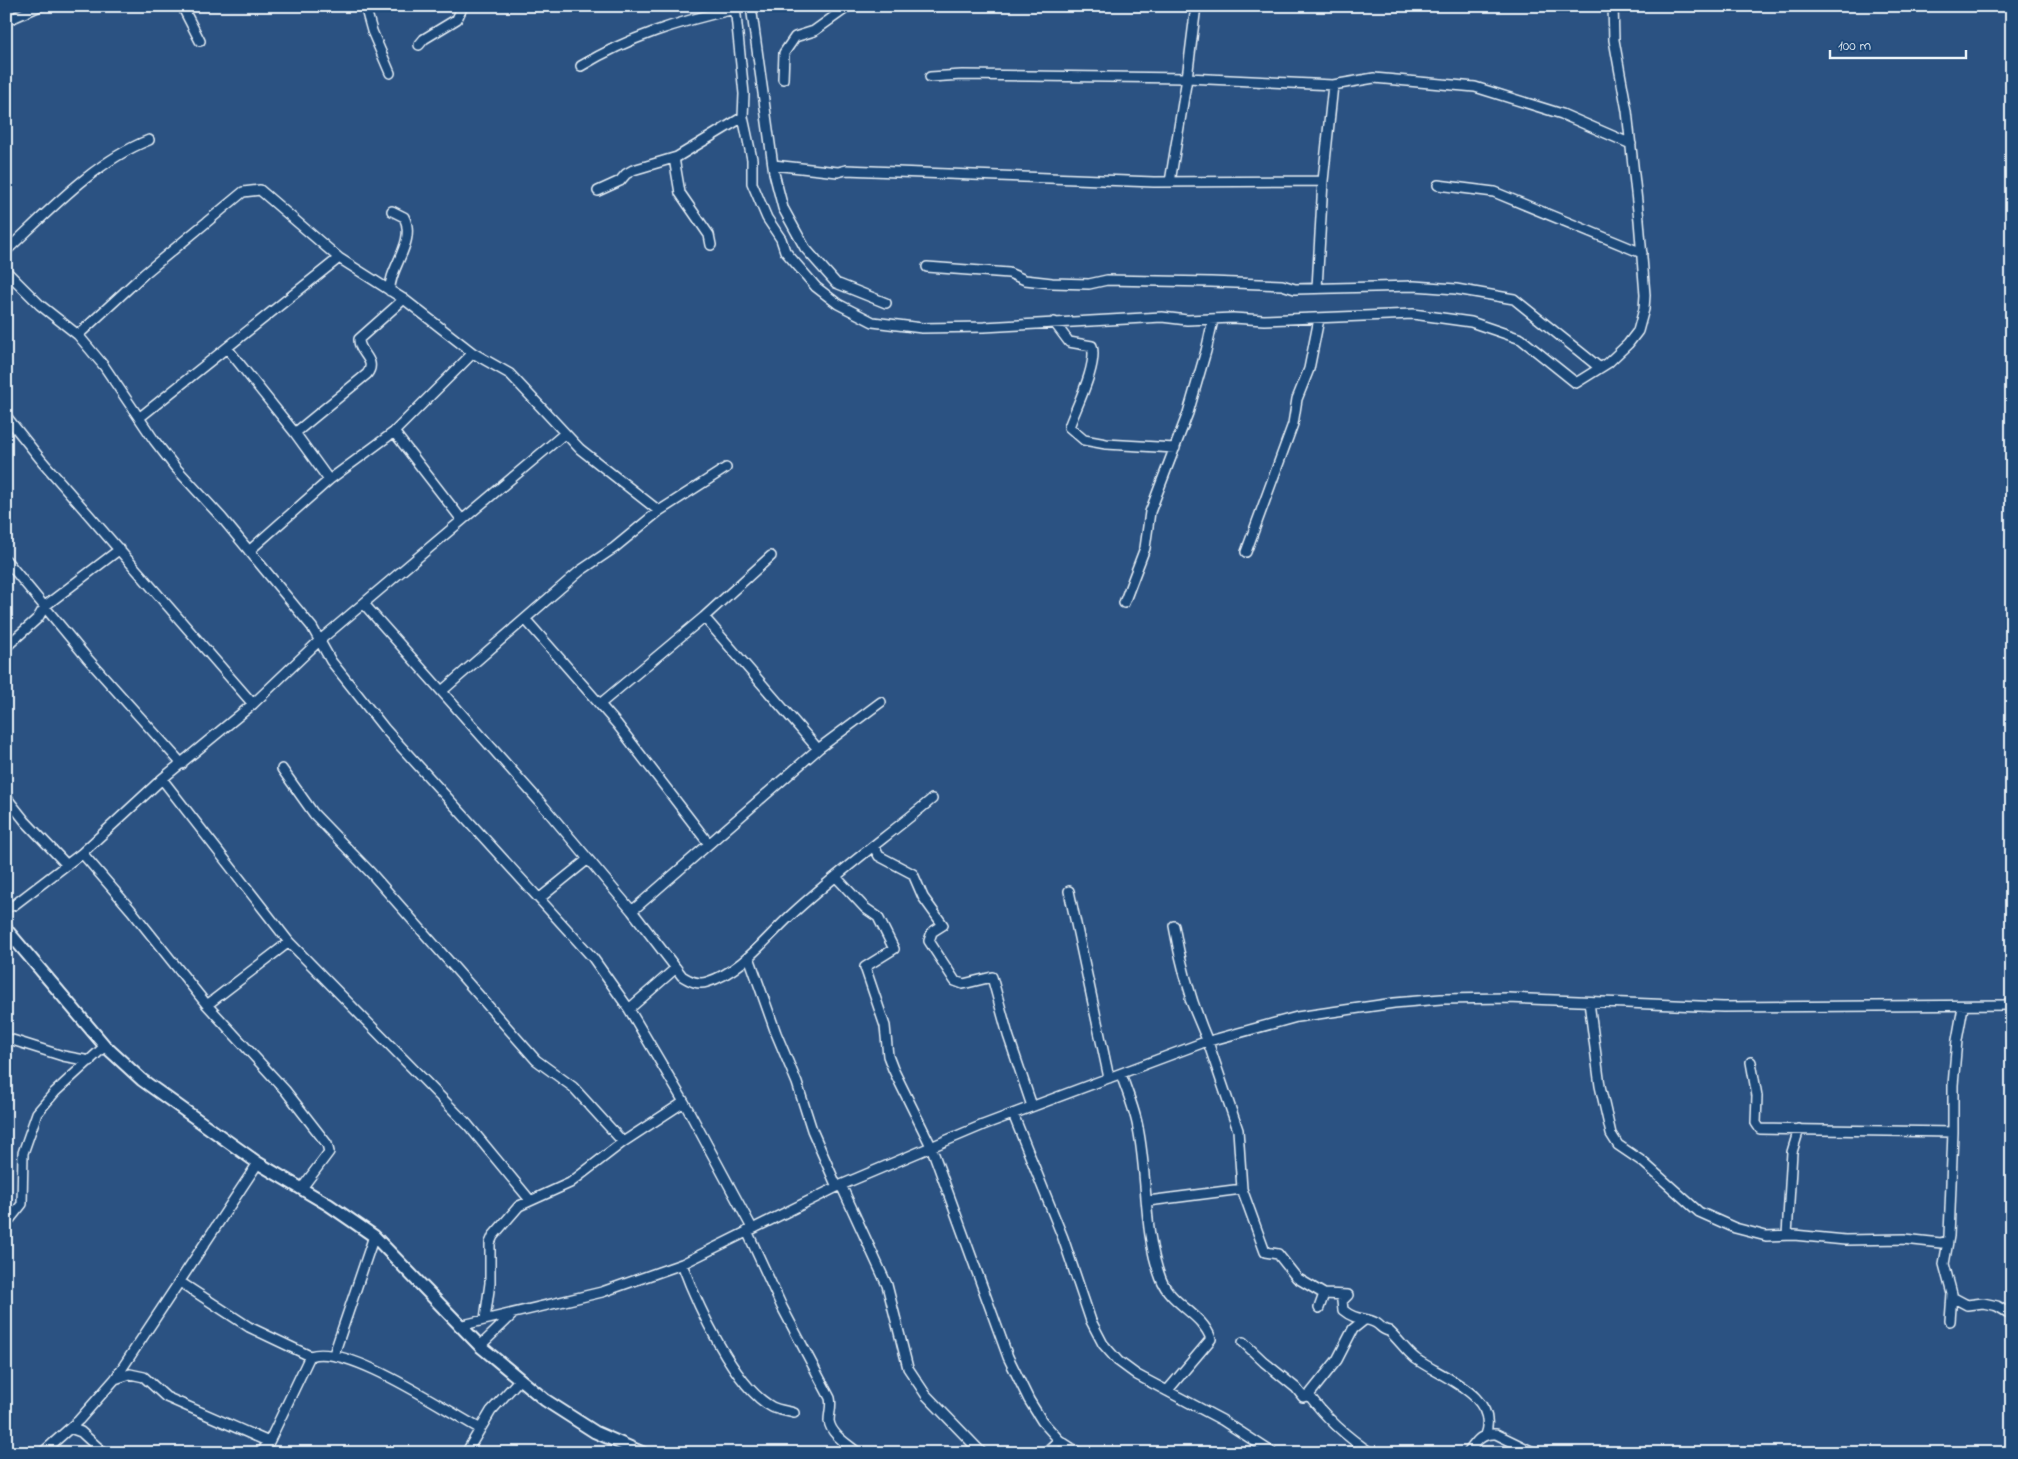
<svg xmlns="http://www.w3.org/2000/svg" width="2018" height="1459" font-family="'Indie Flower',sans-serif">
	<rect width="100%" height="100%" fill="#2b5282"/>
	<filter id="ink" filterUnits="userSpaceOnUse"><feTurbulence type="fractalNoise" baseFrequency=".02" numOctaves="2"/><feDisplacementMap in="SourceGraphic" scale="10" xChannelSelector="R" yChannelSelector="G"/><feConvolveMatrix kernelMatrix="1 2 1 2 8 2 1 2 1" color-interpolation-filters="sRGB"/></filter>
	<g filter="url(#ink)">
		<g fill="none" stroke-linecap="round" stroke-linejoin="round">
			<defs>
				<path id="minor" d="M182 6 200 41
					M365 6 372 31 390 73
					M735 6 744 94 743 117 752 159V183L767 218 781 239 785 251 816 287 838 304 873 322 922 328 984 327 1162 317 1187 320 1233 318 1264 320 1413 314 1471 322 1521 339 1576 383 1608 363 1628 344 1638 331 1644 309 1645 295 1639 220 1627 111 1614 40 1613 6
					M751 6 774 173 783 208 805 248 836 283 886 303
					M1196 6 1187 78 1333 85 1374 78 1475 87 1562 114 1631 144
					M6 21 40 6
					M419 45 424 39 457 19 463 6
					M581 66C629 37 680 21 735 9
					M930 77 962 75 1187 78 1170 182
					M783 79 784 53 795 37 814 31 849 6
					M674 158 680 193 709 235 711 245
					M773 165 838 172 846 170 1154 182 1323 181 1333 85
					M1438 185 1494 192 1642 253
					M598 191 620 181 626 174 633 170 677 157 743 117
					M6 251C48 212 95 161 149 140
					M927 267 1009 273 1025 280 1052 283 1089 284 1107 280 1211 282 1282 285 1295 289 1414 286 1456 289 1514 299 1600 368
					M6 271 40 305 78 335 104 366 154 440 175 467 222 518 312 627 331 661 385 729 593 958 629 1009 684 1102 752 1228
					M1317 288 1323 181
					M390 291C388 269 417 242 404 217L392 211
					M1054 322 1069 342 1092 346C1098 365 1076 407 1069 427L1084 440 1106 444 1175 448
					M78 335 144 274 243 192 260 190 339 258 405 300 473 353 510 374 580 449 659 511
					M227 348 295 433 329 480
					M6 416 42 461 253 704
					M139 418 339 258
					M394 432 462 520
					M295 433 367 374C378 360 358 353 359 339L404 299
					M249 551 329 480 394 432 473 353
					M1246 552 1293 424 1297 399 1309 369 1319 319
					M6 560 87 658 182 764
					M1124 603 1145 548 1150 512 1188 413 1206 351 1213 320
					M364 604 540 802 632 911 682 976C690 981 698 985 707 982 741 972 765 939 790 916 835 874 885 838 932 799
					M704 617 818 749
					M526 620 617 724 709 844
					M6 647 38 618 45 606 120 549
					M442 691 580 571 614 548 659 511 726 468
					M600 704 704 617 771 556
					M282 769 314 814 371 873 536 1060 573 1087 623 1142
					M162 779 289 942 468 1125 530 1200
					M6 797 25 821 67 865
					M874 847 879 856 913 874 923 897 943 925 932 932 929 941 955 981 963 984 992 977 1008 1035 1032 1106
					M82 853 131 910 207 1005 285 1090 327 1144 329 1152 302 1188
					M836 877 865 908 878 917 894 949 865 967 885 1026 888 1056 893 1069 931 1146 1008 1357 1029 1400 1042 1421 1059 1440 1079 1453
					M1069 891 1109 1078
					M540 898 587 860
					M6 908 14 905 82 853 162 779 253 704 319 641 564 434
					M632 911 818 749 881 702
					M1174 926C1181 967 1192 1004 1208 1042L1190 999
					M749 957 776 1033 797 1083 812 1130 837 1187
					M1589 1002 1600 1086 1611 1134 1618 1145 1643 1162 1699 1212 1735 1228 1766 1236 1794 1235 1845 1240 1904 1239 1941 1243 1947 1241
					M207 1005 289 942
					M629 1009 676 968
					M6 1038 63 1056 90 1061
					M1208 1042 1238 1130 1242 1189 1265 1252 1278 1254 1297 1278 1324 1294 1319 1308
					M1751 1062 1757 1096 1756 1123 1760 1129 1953 1132
					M1121 1074C1127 1092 1135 1110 1138 1128 1148 1177 1143 1232 1161 1279 1171 1305 1202 1313 1211 1339L1167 1391
					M1013 1114 1063 1238 1091 1321 1103 1344 1118 1361 1137 1375 1222 1420 1273 1453
					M841 1185 887 1285 908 1368 926 1395 982 1453
					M1148 1201 1242 1189
					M6 1224 22 1204 23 1153 37 1113 55 1092 105 1046
					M747 1231 782 1307 830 1398C832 1406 829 1413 829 1421 831 1435 848 1444 858 1453
					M1787 1235 1792 1152 1799 1129
					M682 1264C697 1304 734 1387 772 1407 778 1410 787 1411 794 1413
					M180 1282 249 1327 310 1356C348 1343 443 1409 479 1428
					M1324 1294 1348 1295 1342 1301 1343 1310C1356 1321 1365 1317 1376 1323 1382 1327 1382 1330 1389 1331 1399 1340 1405 1350 1416 1359 1441 1377 1500 1396 1485 1435
					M1952 1297 1967 1305 1983 1303 1997 1306 2012 1315
					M485 1319 490 1283V1243L493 1236 519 1206 570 1183 623 1142 684 1102
					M1363 1321 1353 1329 1337 1360 1309 1395C1326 1418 1347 1437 1371 1453
					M1950 1321 1952 1294 1944 1264 1949 1236 1953 1132V1085L1957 1040 1963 1007
					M459 1326 602 1292 682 1264 841 1185 983 1125 1202 1043 1297 1017 1394 1003 1441 999 1508 998 1723 1007 2012 1005
					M1243 1342 1264 1362 1296 1388 1303 1397 1309 1395
					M480 1346 512 1315
					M334 1354 374 1236
					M115 1379 130 1374 144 1377 166 1397 269 1442
					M70 1428 81 1432 104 1453
					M42 1453 79 1420 115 1379 258 1163
					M261 1453 269 1442 310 1356
					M466 1453 491 1411 520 1379
					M1045 1453 1059 1440
					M1468 1453C1476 1442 1481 1433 1496 1434L1535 1453"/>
				<path id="tertiary" d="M6 929 105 1046 142 1080 258 1163 329 1205 374 1236 480 1346 545 1400 595 1432 643 1453"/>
			</defs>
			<use href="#minor" stroke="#e8f1f8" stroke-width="12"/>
			<use href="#tertiary" stroke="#e8f1f8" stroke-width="15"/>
			<use href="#minor" stroke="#1f4a7a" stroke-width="9"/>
			<use href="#tertiary" stroke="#1f4a7a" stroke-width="11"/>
		</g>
	</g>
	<rect width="2018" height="1459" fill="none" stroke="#1f4a7a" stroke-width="25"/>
	<rect x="12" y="12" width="1993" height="1434" fill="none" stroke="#e8f1f8" stroke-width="2" filter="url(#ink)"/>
	<path d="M1830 50v8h136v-8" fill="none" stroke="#e8f1f8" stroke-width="2.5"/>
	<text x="1838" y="50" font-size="15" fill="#e8f1f8" stroke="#1f4a7a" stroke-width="4" paint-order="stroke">100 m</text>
</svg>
